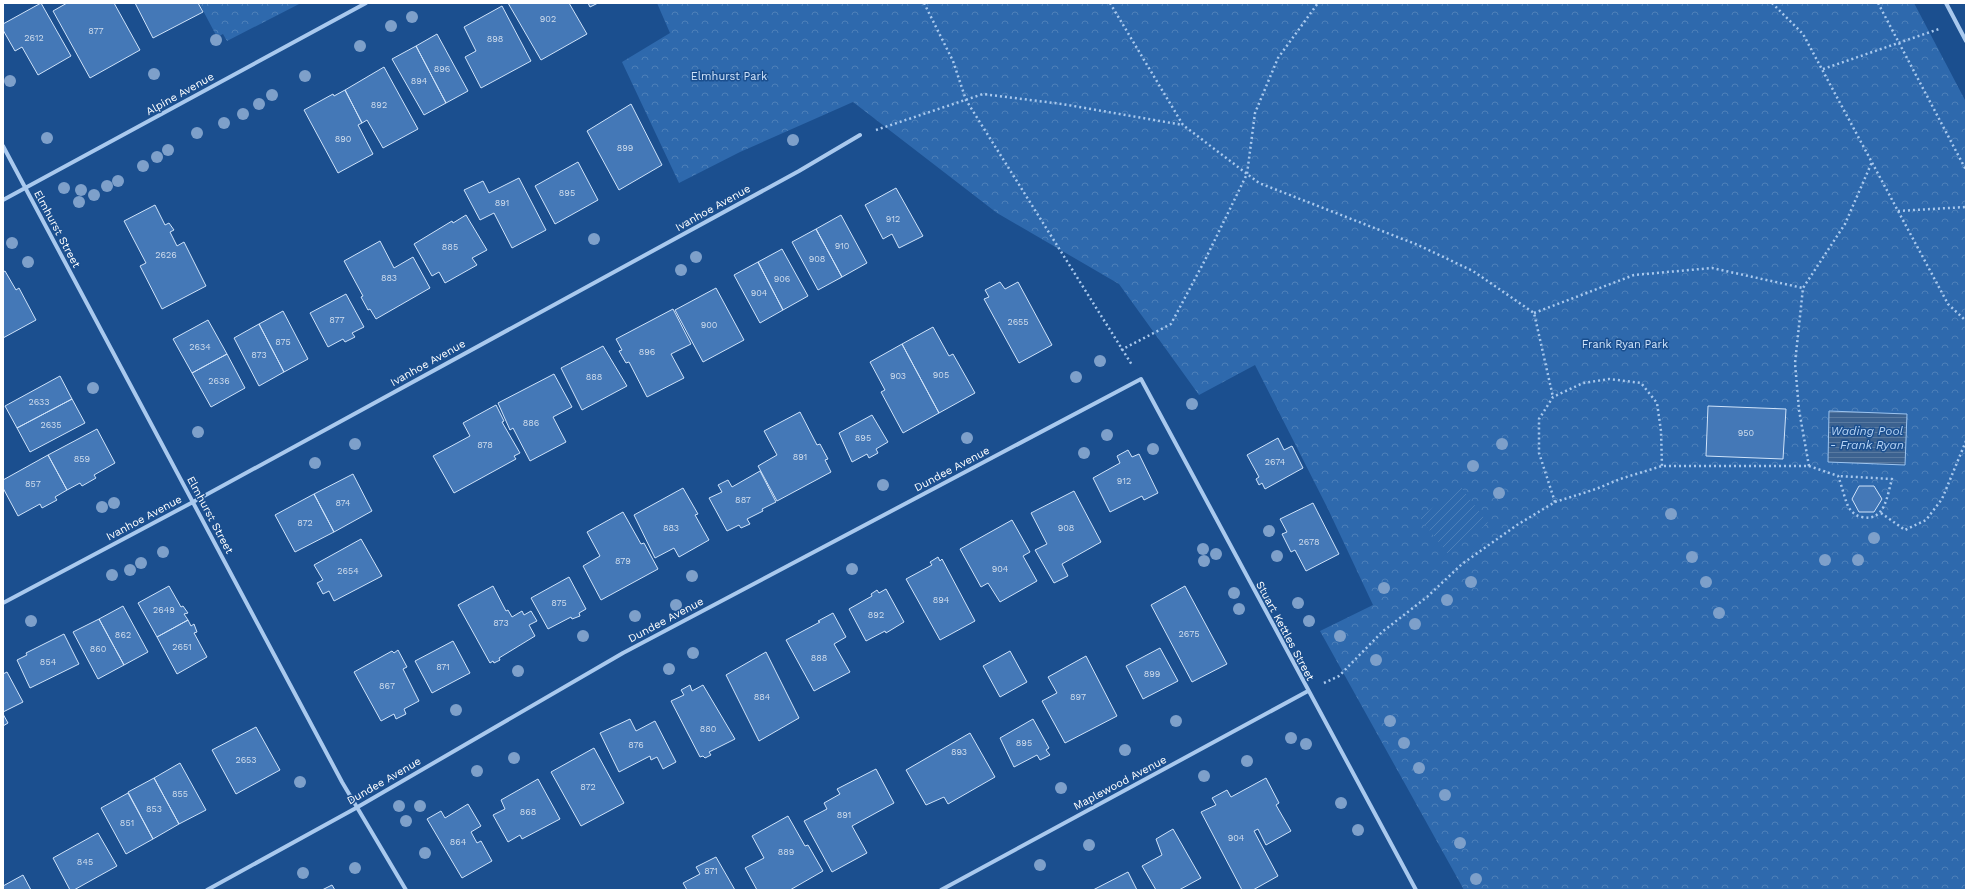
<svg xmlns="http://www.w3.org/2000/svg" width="1969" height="893" font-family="'Work Sans',sans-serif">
	<defs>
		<pattern id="forest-crowns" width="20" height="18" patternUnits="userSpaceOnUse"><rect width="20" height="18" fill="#2e69ad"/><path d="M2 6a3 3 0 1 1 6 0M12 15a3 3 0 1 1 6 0" fill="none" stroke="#4d80b9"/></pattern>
		<pattern id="garden-furrows" width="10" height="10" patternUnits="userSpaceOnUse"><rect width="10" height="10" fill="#2e69ad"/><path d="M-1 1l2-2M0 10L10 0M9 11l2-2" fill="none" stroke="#4d80b9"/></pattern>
		<pattern id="water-rules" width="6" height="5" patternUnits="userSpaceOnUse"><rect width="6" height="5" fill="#3c6290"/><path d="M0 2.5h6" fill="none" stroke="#597aa1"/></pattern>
	</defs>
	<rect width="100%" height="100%" fill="#1b4f8f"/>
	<path fill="url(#forest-crowns)" d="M199 3H301L227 41 223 34 217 37Z
		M657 3H1914L1966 102V890H1464L1320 631 1373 605 1328 509 1255 365 1199 395 1119 284 997 213 853 102 740 152 679 183 622 62 670 33Z"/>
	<path fill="url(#garden-furrows)" d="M1460 486 1488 523 1448 554 1420 518Z"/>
	<path fill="url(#water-rules)" stroke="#9cc4f0" d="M1829 411 1907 414 1905 465 1828 462Z"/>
	<path fill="#4478b7" stroke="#cfe3fa" d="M41 3 71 56 38 75 22 47 15 51 3 30V24Z
		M67 3H114L140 50 90 78 53 11Z
		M135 3H198L203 12 153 38Z
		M508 3H569L587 34 541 60Z
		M588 3H598L590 7Z
		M502 6 531 61 481 88 465 57 476 51 464 27Z
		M437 34 468 91 446 103 416 46Z
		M416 46 446 103 424 115 392 59Z
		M384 67 418 129 383 148 367 120 362 123 345 90Z
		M345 90 362 123 358 125 373 154 338 173 304 110 333 94 334 96Z
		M631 104 662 165 619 190 587 131Z
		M578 162 598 200 555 224 535 186Z
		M519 178 546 230 512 248 494 213 480 220 464 190 483 181 489 193Z
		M896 188 923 236 899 248 892 234 883 239 865 205Z
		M155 205 165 225 169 223 174 230 170 232 177 246 184 242 206 286 162 309 140 266 146 263 124 221Z
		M466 215 487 250 472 258 477 265 445 283 439 272 432 276 414 244 452 221 453 223Z
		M841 215 867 263 842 277 816 229Z
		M816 229 842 277 818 290 792 242Z
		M380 241 394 268 413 257 430 288 376 319 370 309 368 310 361 297 363 296 344 261Z
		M782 249 808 296 783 310 758 262Z
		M758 262 783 310 760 323 734 275Z
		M5 271 16 290 19 288 36 320 3 338V272Z
		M1000 282 1005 289 1018 282 1052 345 1019 363 984 299 989 297 985 290Z
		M716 288 744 340 703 362 675 310Z
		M346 294 364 327 352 333 355 337 345 342 343 339 328 347 310 313Z
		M673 309 691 344 671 354 684 378 647 397 629 362 626 363 619 351 622 350 616 339Z
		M283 311 308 359 284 372 259 324Z
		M208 320 227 354 192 373 173 339Z
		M259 324 284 372 259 386 234 338Z
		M933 327 949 356 953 354 975 393 939 413 902 344Z
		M902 344 939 413 903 433 881 392 885 390 870 362Z
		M603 346 627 386 582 410 561 368Z
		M227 354 245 388 211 407 192 373Z
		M554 374 572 407 553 417 566 442 530 461 513 428 510 430 498 403Z
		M60 376 72 399 17 428 5 406Z
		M72 399 85 423 30 452 17 428Z
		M496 405 504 421 502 422 520 453 514 456 516 459 454 493 433 456 470 436 463 423Z
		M1708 406 1786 409 1783 459 1706 456Z
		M800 412 817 445 820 444 828 459 825 460 831 472 777 501 758 466 777 455 764 431Z
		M872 415 888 442 876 449 878 453 869 458 867 454 852 462 839 433Z
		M97 429 115 463 94 475 96 478 82 486 80 483 67 490 48 455Z
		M1278 438 1284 450 1292 446 1303 468 1265 489 1262 483 1259 485 1256 479 1259 477 1247 455Z
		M1128 450 1132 457 1139 454 1158 493 1144 500 1142 496 1110 512 1093 478 1120 463 1117 456Z
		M48 455 67 490 55 497 57 500 42 508 40 504 18 516 3 488V480Z
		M760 471 776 502 762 509 763 511 747 519 750 524 741 528 739 525 727 531 709 498 722 492 718 485 728 480 732 487Z
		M353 474 372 511 334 532 314 494Z
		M1859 486H1874L1882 499 1874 512H1859L1852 499Z
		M683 488 698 514 695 515 709 540 679 557 674 548 655 558 634 515Z
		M1074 491 1101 542 1062 564 1068 576 1054 583 1035 550 1047 544 1031 513Z
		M314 494 334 532 295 552 275 515Z
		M1313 503 1339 554 1306 571 1295 550 1291 552 1282 534 1287 532 1280 519Z
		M623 512 641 544 644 543 658 569 601 600 583 566 600 556 587 532Z
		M1012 520 1030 552 1023 556 1037 581 1000 602 988 583 981 587 960 549Z
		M361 539 382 576 334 601 329 591 323 594 317 583 323 580 314 565Z
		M938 557 940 561 942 559 975 621 940 640 906 579 932 565 930 562Z
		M569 577 586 609 579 613 580 616 572 619 571 617 548 629 531 598Z
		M169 586 181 607 183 606 188 613 184 614 188 620 157 637 138 603Z
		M493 586 506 611 508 610 512 617 522 611 524 615 531 611 537 621 529 625 535 636 499 658 500 660 494 663 493 661 490 663 458 605Z
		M1185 586 1227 664 1192 682 1151 605Z
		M886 589 904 622 886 633 885 631 866 641 849 609 872 596 871 594 877 590 879 593Z
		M123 606 148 652 124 665 99 619Z
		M833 613 846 637 834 644 850 672 814 691 786 640 820 622 818 621Z
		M99 619 124 665 98 679 73 632Z
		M188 620 191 626 194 624 197 632 194 633 207 657 177 674 157 637Z
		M64 634 79 664 30 688 17 660 27 655 26 653Z
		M453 641 470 673 432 693 415 661Z
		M1160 648 1178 681 1143 699 1126 666Z
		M398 650 407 667 403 669 419 701 404 709 406 714 396 719 394 714 381 721 354 672 392 651 394 653Z
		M1010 651 1027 682 1000 697 983 666Z
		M766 652 799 718 759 741 726 675Z
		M1086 656 1117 716 1065 743 1042 701 1057 693 1048 677Z
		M7 672 23 702 3 712V674Z
		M690 685 692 691 703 685 735 739 709 752 711 755 705 758 703 756 700 757 671 701 684 695 681 690Z
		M3 714 8 723 3 726Z
		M630 719 636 731 655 721 676 762 663 769 657 757 651 760 650 756 619 772 600 733Z
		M1033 719 1049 748 1046 750 1050 755 1040 760 1037 755 1014 767 1000 738Z
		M256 727 280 770 236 794 212 750Z
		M970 733 995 777 948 804 944 797 926 805 906 770Z
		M594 748 624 803 581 826 551 772Z
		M180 763 206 810 179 824 154 778Z
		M876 769 894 803 852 826 867 853 832 872 804 821 827 809 824 803 840 794 837 789Z
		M154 778 179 824 153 839 128 792Z
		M1266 778 1279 803 1276 805 1291 831 1266 845 1258 829 1254 831 1278 876 1253 890H1242L1201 812 1216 805 1212 798 1227 790 1231 797Z
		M538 779 560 819 522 839 520 835 508 842 493 815 505 809 501 800Z
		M128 793 153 839 126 854 101 808Z
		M468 804 481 826 471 832 477 843 481 841 492 861 462 878 427 819 441 811 445 818Z
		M788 816 805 846 808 845 823 871 790 890H757L745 868 764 858 752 836Z
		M1173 829 1201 878 1179 890H1156L1142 866 1162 855 1156 839Z
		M98 833 117 866 74 890H70L53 858Z
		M716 857 735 890H687L683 883 700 874 696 867Z
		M1128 872 1137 890H1093Z
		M23 875 31 890H3V886Z
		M332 885 335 890H322Z"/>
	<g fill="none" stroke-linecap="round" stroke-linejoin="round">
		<path stroke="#a9c9ee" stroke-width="2.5" stroke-dasharray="2 3" stroke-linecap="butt" d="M924 3 953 61 966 100 1132 365
			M1110 3 1183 125 1259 183 1418 245 1473 271 1534 313 1553 397
			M1772 3 1803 34 1948 304 1966 321
			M1878 3 1966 170
			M1823 69 1939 29
			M876 130 983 94 1062 104 1183 125
			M1898 211 1966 207
			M1534 313 1634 275 1712 268 1803 288
			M1121 350 1171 324 1205 260 1247 174 1255 113 1278 58 1318 3
			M1809 466 1799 410 1795 363 1803 288 1845 224 1872 162
			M1555 502 1539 453V419L1553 397 1583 383 1609 379 1641 383 1657 403 1661 431 1662 466
			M1881 513 1905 530 1926 520 1942 499 1966 441
			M1324 683 1339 676 1382 632 1427 597 1462 564 1517 525 1555 502 1596 489 1620 479 1662 466H1809L1838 476C1842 486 1844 497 1848 506 1851 512 1856 516 1862 517 1885 522 1887 496 1892 479L1838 476"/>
		<path stroke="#a9c9ee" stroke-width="4" d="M1946 3 1966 41
			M3 146 342 782 406 890
			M3 200 366 3
			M3 603 193 502 799 171 860 135
			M207 890 356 808 623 653 1141 379 1416 890
			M941 890 1308 691"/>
	</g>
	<g fill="#7ea0ca">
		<circle cx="412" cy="17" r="6"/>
		<circle cx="391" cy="26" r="6"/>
		<circle cx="216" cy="40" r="6"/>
		<circle cx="360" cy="46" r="6"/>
		<circle cx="154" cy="74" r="6"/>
		<circle cx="305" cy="76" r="6"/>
		<circle cx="10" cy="81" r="6"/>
		<circle cx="272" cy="95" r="6"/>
		<circle cx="259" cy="104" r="6"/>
		<circle cx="243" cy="114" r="6"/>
		<circle cx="224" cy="123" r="6"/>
		<circle cx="197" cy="133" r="6"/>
		<circle cx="47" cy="138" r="6"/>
		<circle cx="793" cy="140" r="6"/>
		<circle cx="168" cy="150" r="6"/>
		<circle cx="157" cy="157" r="6"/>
		<circle cx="143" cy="166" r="6"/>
		<circle cx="118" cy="181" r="6"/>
		<circle cx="107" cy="186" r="6"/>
		<circle cx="64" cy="188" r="6"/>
		<circle cx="81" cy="190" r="6"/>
		<circle cx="94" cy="195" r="6"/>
		<circle cx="79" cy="202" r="6"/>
		<circle cx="594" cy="239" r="6"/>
		<circle cx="12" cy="243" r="6"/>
		<circle cx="696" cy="257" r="6"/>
		<circle cx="28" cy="262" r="6"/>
		<circle cx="681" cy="270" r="6"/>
		<circle cx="1100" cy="361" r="6"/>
		<circle cx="1076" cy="377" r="6"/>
		<circle cx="93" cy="388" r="6"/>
		<circle cx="1192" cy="404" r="6"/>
		<circle cx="198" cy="432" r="6"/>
		<circle cx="1107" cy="435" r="6"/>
		<circle cx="967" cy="438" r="6"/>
		<circle cx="355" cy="444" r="6"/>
		<circle cx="1502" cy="444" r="6"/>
		<circle cx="1153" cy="449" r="6"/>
		<circle cx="1084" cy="453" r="6"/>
		<circle cx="315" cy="463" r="6"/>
		<circle cx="1473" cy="466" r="6"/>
		<circle cx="883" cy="485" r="6"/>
		<circle cx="1499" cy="493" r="6"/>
		<circle cx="114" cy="503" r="6"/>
		<circle cx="102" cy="507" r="6"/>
		<circle cx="1671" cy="514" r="6"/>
		<circle cx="1269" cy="531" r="6"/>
		<circle cx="1874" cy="538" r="6"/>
		<circle cx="1203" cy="549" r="6"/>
		<circle cx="163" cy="552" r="6"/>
		<circle cx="1216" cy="554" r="6"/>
		<circle cx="1277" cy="556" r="6"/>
		<circle cx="1692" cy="557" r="6"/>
		<circle cx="1825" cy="560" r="6"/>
		<circle cx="1858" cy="560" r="6"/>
		<circle cx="1204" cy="561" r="6"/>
		<circle cx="141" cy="563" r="6"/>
		<circle cx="852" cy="569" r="6"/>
		<circle cx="130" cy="570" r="6"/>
		<circle cx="112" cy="575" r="6"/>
		<circle cx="692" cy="576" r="6"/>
		<circle cx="1471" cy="582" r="6"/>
		<circle cx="1706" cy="582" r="6"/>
		<circle cx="1384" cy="588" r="6"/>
		<circle cx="1234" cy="593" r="6"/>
		<circle cx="1447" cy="600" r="6"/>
		<circle cx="1298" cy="603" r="6"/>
		<circle cx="676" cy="605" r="6"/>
		<circle cx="1239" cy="609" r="6"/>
		<circle cx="1719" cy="613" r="6"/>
		<circle cx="635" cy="616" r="6"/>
		<circle cx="31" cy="621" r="6"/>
		<circle cx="1309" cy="621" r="6"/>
		<circle cx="1415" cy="624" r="6"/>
		<circle cx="583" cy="636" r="6"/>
		<circle cx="1340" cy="636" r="6"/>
		<circle cx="693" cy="653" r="6"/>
		<circle cx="1376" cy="660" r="6"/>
		<circle cx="669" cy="669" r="6"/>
		<circle cx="518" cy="671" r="6"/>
		<circle cx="456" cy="710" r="6"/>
		<circle cx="1176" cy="721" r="6"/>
		<circle cx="1390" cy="721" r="6"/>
		<circle cx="1291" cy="738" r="6"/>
		<circle cx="1404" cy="743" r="6"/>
		<circle cx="1306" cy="744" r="6"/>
		<circle cx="1125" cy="750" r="6"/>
		<circle cx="514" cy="758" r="6"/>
		<circle cx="1247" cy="761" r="6"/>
		<circle cx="1419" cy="768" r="6"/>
		<circle cx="477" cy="771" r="6"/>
		<circle cx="1204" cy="776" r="6"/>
		<circle cx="300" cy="782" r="6"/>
		<circle cx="1061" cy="788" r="6"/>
		<circle cx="1445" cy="795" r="6"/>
		<circle cx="1341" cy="803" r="6"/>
		<circle cx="399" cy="806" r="6"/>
		<circle cx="420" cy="806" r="6"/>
		<circle cx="406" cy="821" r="6"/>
		<circle cx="1358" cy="830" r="6"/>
		<circle cx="1460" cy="843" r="6"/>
		<circle cx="1089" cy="845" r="6"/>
		<circle cx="425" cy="853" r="6"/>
		<circle cx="1040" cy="865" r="6"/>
		<circle cx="355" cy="868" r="6"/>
		<circle cx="303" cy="873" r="6"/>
		<circle cx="1476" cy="879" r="6"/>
	</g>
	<g text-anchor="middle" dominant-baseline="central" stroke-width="3" stroke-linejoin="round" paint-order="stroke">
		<g font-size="9" fill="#d0dded">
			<text x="548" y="19">902</text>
			<text x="96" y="31">877</text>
			<text x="34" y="38">2612</text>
			<text x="495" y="39">898</text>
			<text x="442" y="69">896</text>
			<text x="419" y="81">894</text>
			<text x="379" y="105">892</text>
			<text x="343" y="139">890</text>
			<text x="625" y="148">899</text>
			<text x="567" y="193">895</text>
			<text x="502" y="203">891</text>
			<text x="893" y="219">912</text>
			<text x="842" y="246">910</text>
			<text x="450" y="247">885</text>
			<text x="166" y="255">2626</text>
			<text x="817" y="259">908</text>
			<text x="389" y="278">883</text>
			<text x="782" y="279">906</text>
			<text x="759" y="293">904</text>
			<text x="337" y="320">877</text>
			<text x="1018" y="322">2655</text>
			<text x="709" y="325">900</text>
			<text x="283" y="342">875</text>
			<text x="200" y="347">2634</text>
			<text x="647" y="352">896</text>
			<text x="259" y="355">873</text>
			<text x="941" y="375">905</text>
			<text x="898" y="376">903</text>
			<text x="594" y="377">888</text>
			<text x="219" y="381">2636</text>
			<text x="39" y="402">2633</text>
			<text x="531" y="423">886</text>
			<text x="51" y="425">2635</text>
			<text x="1746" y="433">950</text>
			<text x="863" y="438">895</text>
			<text x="485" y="445">878</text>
			<text x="800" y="457">891</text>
			<text x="82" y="459">859</text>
			<text x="1275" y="462">2674</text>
			<text x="1124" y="481">912</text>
			<text x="33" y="484">857</text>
			<text x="743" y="500">887</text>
			<text x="343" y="503">874</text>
			<text x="305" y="523">872</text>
			<text x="671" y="528">883</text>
			<text x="1066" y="528">908</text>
			<text x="1309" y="542">2678</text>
			<text x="623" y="561">879</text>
			<text x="1000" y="569">904</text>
			<text x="348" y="571">2654</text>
			<text x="941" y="600">894</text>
			<text x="559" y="603">875</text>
			<text x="164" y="610">2649</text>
			<text x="876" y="615">892</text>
			<text x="501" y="623">873</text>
			<text x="1189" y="634">2675</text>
			<text x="123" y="635">862</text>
			<text x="182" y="647">2651</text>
			<text x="98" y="649">860</text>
			<text x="819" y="658">888</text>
			<text x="48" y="662">854</text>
			<text x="443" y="667">871</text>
			<text x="1152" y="674">899</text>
			<text x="387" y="686">867</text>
			<text x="762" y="697">884</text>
			<text x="1078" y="697">897</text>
			<text x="708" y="729">880</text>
			<text x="1024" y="743">895</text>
			<text x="636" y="745">876</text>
			<text x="959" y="752">893</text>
			<text x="246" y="760">2653</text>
			<text x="588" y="787">872</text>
			<text x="180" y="794">855</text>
			<text x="154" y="809">853</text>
			<text x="528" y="812">868</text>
			<text x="844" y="815">891</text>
			<text x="127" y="823">851</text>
			<text x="1236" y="838">904</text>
			<text x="458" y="842">864</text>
			<text x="786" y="852">889</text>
			<text x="85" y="862">845</text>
			<text x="711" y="871">871</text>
		</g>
		<g font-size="11" fill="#cfe3fa" stroke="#1b4f8f">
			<text x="729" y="76">Elmhurst Park</text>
			<text x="1625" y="344">Frank Ryan Park</text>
		</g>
		<g font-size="11" fill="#fff" stroke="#1b4f8f">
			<text transform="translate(180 94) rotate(-29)">Alpine Avenue</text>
			<text transform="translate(713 208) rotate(-29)">Ivanhoe Avenue</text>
			<text transform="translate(57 229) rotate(62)">Elmhurst Street</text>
			<text transform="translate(428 363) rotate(-29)">Ivanhoe Avenue</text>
			<text transform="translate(952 469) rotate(-28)">Dundee Avenue</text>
			<text transform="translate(210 515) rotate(62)">Elmhurst Street</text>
			<text transform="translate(144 518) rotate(-28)">Ivanhoe Avenue</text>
			<text transform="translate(666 620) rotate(-28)">Dundee Avenue</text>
			<text transform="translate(1285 631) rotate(62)">Stuart Kettles Street</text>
			<text transform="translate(384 781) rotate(-30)">Dundee Avenue</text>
			<text transform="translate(1120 783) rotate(-28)">Maplewood Avenue</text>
		</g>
		<g font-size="12" font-style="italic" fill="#b5d3f5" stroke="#1b4f8f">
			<text x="1867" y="431">Wading Pool<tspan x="1867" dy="14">- Frank Ryan</tspan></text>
		</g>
	</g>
	<rect width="1969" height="893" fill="none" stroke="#ffffff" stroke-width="8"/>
</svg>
